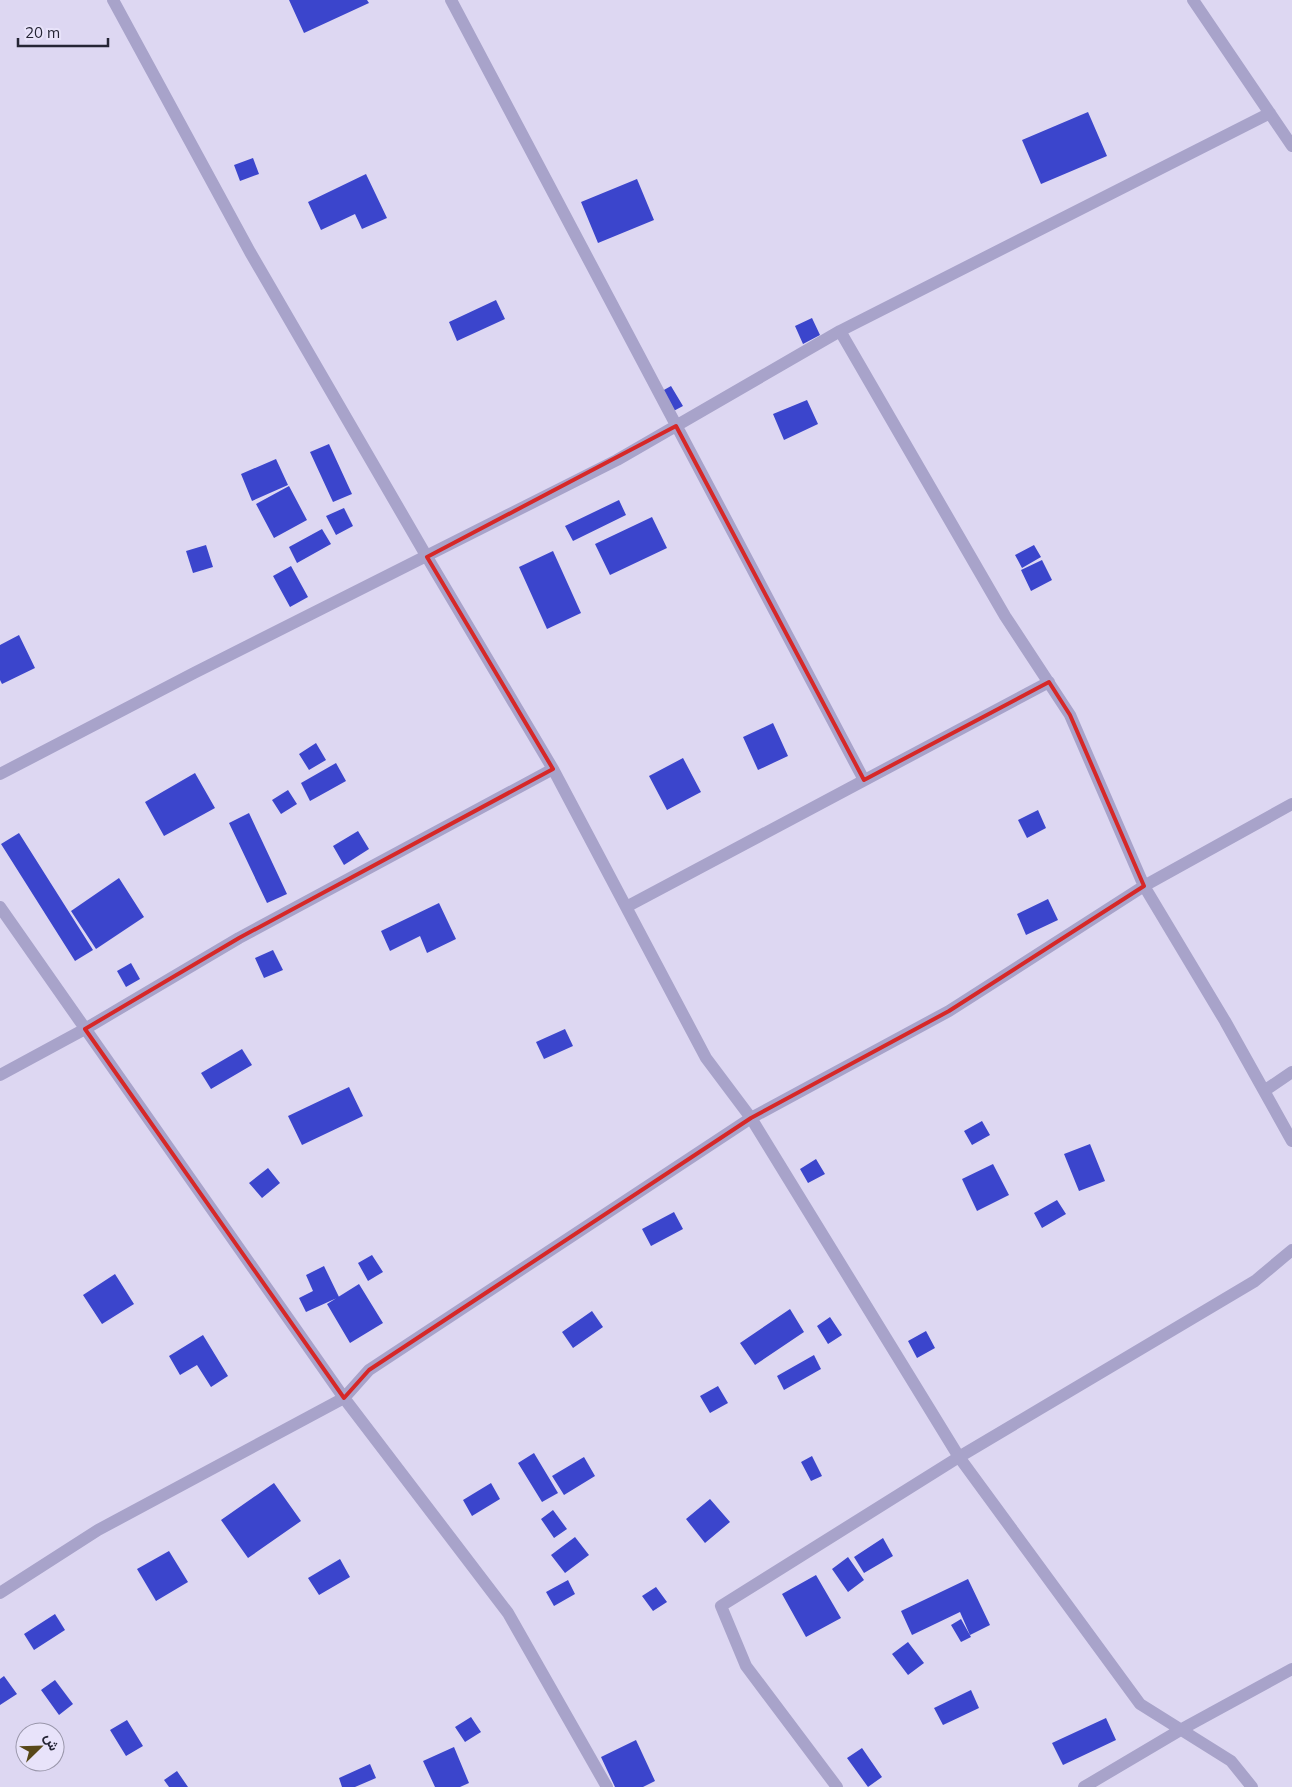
<svg xmlns="http://www.w3.org/2000/svg" width="1292" height="1787" font-family="Mulish,Vazirmatn,sans-serif">
	<rect width="100%" height="100%" fill="#ddd7f2"/>
	<path fill="#3b45cc" d="M289 0H367L369 3 304 33Z
		M1088 112 1107 156 1041 184 1022 140Z
		M253 158 259 174 240 181 234 165Z
		M366 174 387 218 362 229 355 214 321 230 308 202Z
		M637 179 654 220 598 243 581 202Z
		M496 300 505 319 457 341 449 322Z
		M812 318 820 335 803 344 795 326Z
		M671 386 683 406 666 415 655 395Z
		M807 400 818 424 784 440 773 414Z
		M329 444 352 494 333 502 310 452Z
		M276 459 288 485 252 501 241 474Z
		M289 486 307 520 274 538 256 504Z
		M619 500 626 515 573 541 565 526Z
		M344 508 353 526 336 535 326 516Z
		M652 517 667 548 610 575 595 544Z
		M322 529 331 544 297 563 289 547Z
		M206 545 213 567 193 573 186 551Z
		M1034 545 1041 557 1022 568 1015 555Z
		M553 551 581 613 547 629 519 567Z
		M1042 560 1052 580 1031 591 1021 570Z
		M291 566 308 597 290 607 273 576Z
		M19 635 35 668 2 684 0 680V645Z
		M773 723 788 756 758 770 743 737Z
		M316 743 326 760 309 770 299 754Z
		M683 758 701 792 667 810 649 776Z
		M336 763 346 781 310 801 301 783Z
		M195 773 215 808 164 836 145 802Z
		M288 790 297 804 281 814 272 800Z
		M1038 810 1046 828 1027 838 1018 820Z
		M249 813 287 894 267 903 229 823Z
		M358 831 369 849 344 865 333 846Z
		M19 833 93 950 75 961 1 844Z
		M119 878 144 917 96 949 71 911Z
		M1048 899 1058 920 1026 935 1017 914Z
		M439 903 456 939 427 953 420 936 390 951 381 931Z
		M273 950 283 970 264 978 255 958Z
		M131 963 140 979 126 987 117 971Z
		M565 1029 573 1046 544 1059 536 1042Z
		M242 1049 252 1065 211 1089 201 1073Z
		M349 1087 363 1116 302 1145 288 1116Z
		M982 1121 990 1135 972 1145 964 1131Z
		M1090 1144 1105 1181 1079 1191 1064 1154Z
		M816 1159 825 1174 808 1183 800 1169Z
		M993 1164 1009 1195 977 1211 962 1179Z
		M268 1168 280 1183 262 1198 249 1183Z
		M1057 1200 1066 1214 1042 1228 1034 1213Z
		M674 1212 683 1229 651 1246 642 1229Z
		M372 1255 383 1272 368 1281 358 1263Z
		M324 1266 339 1297 306 1312 299 1298 313 1291 306 1275Z
		M115 1274 134 1304 102 1324 83 1295Z
		M359 1284 383 1323 350 1343 327 1304Z
		M790 1309 804 1332 755 1365 740 1343Z
		M592 1311 603 1327 573 1348 562 1332Z
		M830 1317 842 1335 828 1344 817 1326Z
		M926 1331 935 1348 917 1358 908 1341Z
		M203 1335 228 1376 211 1387 197 1365 180 1375 169 1356Z
		M814 1355 821 1369 784 1390 777 1376Z
		M718 1386 728 1403 710 1413 700 1396Z
		M534 1453 558 1493 542 1502 518 1463Z
		M812 1456 822 1476 811 1481 801 1462Z
		M584 1457 595 1476 564 1495 552 1476Z
		M274 1483 301 1521 248 1558 221 1520Z
		M491 1483 500 1499 472 1516 463 1500Z
		M710 1499 730 1522 705 1543 686 1519Z
		M553 1510 567 1529 554 1538 541 1519Z
		M575 1537 589 1555 565 1573 551 1555Z
		M883 1538 893 1556 864 1573 854 1557Z
		M169 1551 188 1582 156 1601 137 1569Z
		M848 1557 864 1580 848 1592 832 1569Z
		M340 1559 350 1577 319 1595 308 1578Z
		M816 1575 841 1618 806 1637 782 1594Z
		M968 1579 990 1625 970 1635 960 1612 912 1635 901 1611Z
		M568 1580 575 1594 554 1606 546 1592Z
		M656 1587 667 1602 653 1611 642 1596Z
		M55 1614 65 1630 34 1650 24 1634Z
		M961 1619 971 1637 961 1642 951 1625Z
		M908 1642 924 1663 908 1675 892 1654Z
		M4 1676 17 1694 0 1705V1679Z
		M55 1680 73 1704 59 1715 41 1690Z
		M971 1690 979 1708 943 1725 934 1708Z
		M471 1717 481 1732 465 1742 455 1727Z
		M1106 1718 1116 1740 1063 1765 1052 1743Z
		M127 1720 143 1746 126 1756 110 1730Z
		M636 1740 655 1781 643 1787H615L601 1757Z
		M454 1747 469 1783 460 1787H435L423 1761Z
		M862 1748 882 1777 868 1787 847 1758Z
		M370 1764 376 1778 355 1787H342L339 1778Z
		M177 1771 188 1787H169L164 1780Z"/>
	<g fill="none" stroke-linecap="round" stroke-linejoin="round">
		<path stroke="#a8a3ca" stroke-width="12" d="M113 0 250 252 427 557 553 769
			M451 0 864 780
			M1193 0 1292 146
			M840 331 1270 113
			M0 774 194 673 617 460 840 331 1005 616 1070 715 1144 886 1225 1021 1292 1141
			M628 906 1049 682
			M0 907 344 1398 508 1613 607 1787
			M0 1075 85 1029 239 938 553 769 706 1058 751 1118 959 1457 1140 1704 1231 1761 1252 1787
			M1264 1091 1292 1072
			M0 1593 98 1530 344 1398 369 1370 751 1118 949 1011 1144 886 1292 804
			M837 1787 746 1666 721 1606 959 1457 1255 1281 1292 1250
			M1084 1787 1182 1729 1292 1669"/>
	</g>
	<path fill="none" stroke="#d62828" stroke-width="4" stroke-linejoin="round" d="M676 426 864 780 1049 682 1070 715 1144 886 949 1011 751 1118 369 1370 344 1398 85 1029 239 938 553 769 427 557Z"/>
	<g transform="translate(40 1747) rotate(67)"><circle r="24" fill="#e8e3fa" stroke="#9a97ab"/>
	<path d="M0-4L9 19L0 12L-9 19Z" fill="#584819"/>
	<text y="-8" font-size="14" font-weight="bold" text-anchor="middle" fill="#252535">ش</text>
	</g>
	<path d="M18 38v8h90v-8" fill="none" stroke="#252535" stroke-width="2.5"/>
	<text x="25" y="38" font-size="15" fill="#252535" stroke="#e8e3fa" stroke-width="4" paint-order="stroke">20 m</text>
</svg>
